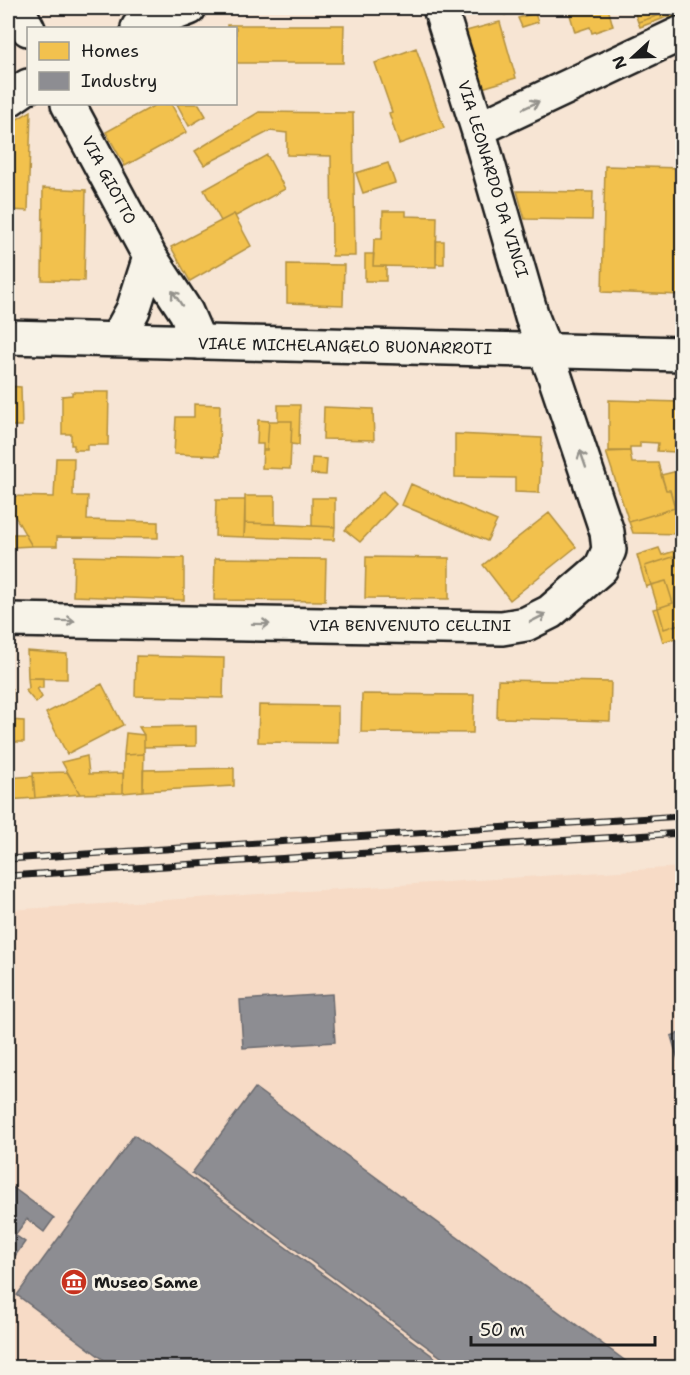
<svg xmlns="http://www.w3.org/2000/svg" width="690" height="1375" font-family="'Shantell Sans',sans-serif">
	<rect width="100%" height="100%" fill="#f7e5d4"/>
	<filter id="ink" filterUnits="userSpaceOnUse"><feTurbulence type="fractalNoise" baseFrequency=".0167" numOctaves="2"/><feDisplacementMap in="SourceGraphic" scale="12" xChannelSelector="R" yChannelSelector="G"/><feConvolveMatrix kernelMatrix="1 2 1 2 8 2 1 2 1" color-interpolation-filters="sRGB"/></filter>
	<g filter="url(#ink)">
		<path fill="#f7dbc6" d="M682 867V1367L8 1368V910Z"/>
		<path fill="#f2c14e" stroke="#b2903f" stroke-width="1.5" d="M503 8H522L505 15Z
			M568 8H608L613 26 592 33 590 27 575 32Z
			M633 8H682V17L671 21 669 16 662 19 660 15 638 22Z
			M535 13 538 22 522 27 518 18Z
			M660 15 662 19 640 27 638 22Z
			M500 22 516 78 482 88 466 31Z
			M227 25H344L343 63H236V28H227Z
			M416 48 444 128 399 144 389 113 392 112 375 63Z
			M157 104H171L187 132 125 166 106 132Z
			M177 104H199L206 116 189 126Z
			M31 111 28 211 10 210 12 122Z
			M259 112 353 113 355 256H332L331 156 287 155V133L270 131 204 165 195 151Z
			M267 155 285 189 236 216 234 214 221 221 204 190Z
			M388 163 395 183 363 193 356 173Z
			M605 166 682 168V295L602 292Z
			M43 188 86 190 84 281 42 280Z
			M517 191 593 192 592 220 525 219Z
			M383 211H406V216L437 217 436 267 373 266 374 239H382Z
			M234 214 251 246 190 281 171 247Z
			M436 241H444V264H436Z
			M365 254H374L373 266H386V281H365Z
			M287 264 344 265 343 305 287 303Z
			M8 386 21 387 22 426H8Z
			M72 392H109L108 445H87V450H74V445H71V434H62V396L72 395Z
			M609 400 680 402V443H677L676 452 657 451 658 443 640 442V447H630V451H609Z
			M194 404 220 405 219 456 174 454 176 417H194Z
			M278 405H300L299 445 291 444 292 421H278Z
			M324 407 373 409 374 440 323 439Z
			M258 420 269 421 267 450H263V444H257Z
			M269 421H292L290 469 262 468 263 450H267Z
			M455 434 542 438 539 493 515 492V478L455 477Z
			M630 451 632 463H658L666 490H670L675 508 629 522 606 452Z
			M56 458H74L73 496H88L87 520 158 522V538L57 537V546H32L8 504V496L54 497Z
			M312 458 327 459 326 475 311 474Z
			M682 470V534L633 533 629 522 675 508 670 490H666L661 475Z
			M411 484 497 521 487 541 402 505Z
			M383 491 396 504 360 542 345 530Z
			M245 496H275V524L245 523Z
			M312 498H335V527L312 526Z
			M216 500H245L244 537 215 536Z
			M549 513 576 547 510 600 483 565Z
			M245 523 335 527 334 540 244 537Z
			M13 534H25L32 546 14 547Z
			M659 548 662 555 681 549 682 550V554L645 566 651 585 646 587 637 555Z
			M682 554V623L664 629 658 608 673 603 666 581 651 585 645 566Z
			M74 556 184 558V600L73 596Z
			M366 557 449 558V599L365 598Z
			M215 558 326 559 325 601 214 600Z
			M666 581 673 603 658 608 651 585Z
			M658 608 664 629 682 623V636L663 642 653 609Z
			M27 651 67 654V679L28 678Z
			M136 656 224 658 223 698 135 696Z
			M28 678H43V688H37L42 697 36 703 26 691 29 688Z
			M498 680 611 682 610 721 497 718Z
			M102 684 123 725 67 754 46 713Z
			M8 689H12V720H9V742Z
			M362 694 474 695 473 733 361 732Z
			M259 705 338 706V743L258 742Z
			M9 720 24 721V742H9Z
			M196 726V746L144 747V735L139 727Z
			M126 733 144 735V754L124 755Z
			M144 754 143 791 123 793 124 755Z
			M87 756 89 774 123 773V793L80 794 62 762Z
			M234 768V786L143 791V770Z
			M67 772 80 794 35 798 33 773Z
			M33 776 35 798 8 800V778Z"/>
		<path fill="#8d8d92" stroke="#6b6b6f" stroke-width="1.5" d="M332 994 335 1042 243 1048 240 1000Z
			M682 1032V1073L671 1036Z
			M255 1088 635 1368H456L192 1173Z
			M134 1135 449 1368H115L17 1295Z
			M8 1184 54 1218 44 1232 27 1219 15 1235 25 1242 8 1266Z"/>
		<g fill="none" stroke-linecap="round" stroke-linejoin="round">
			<defs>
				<path id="minor" d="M17 8 28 29
					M138 28 189 8
					M8 100 28 86
					M68 104 150 257 186 312 199 342
					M478 129 682 33
					M117 339 133 310 150 257
					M8 620 502 628 526 624 550 612 601 568 609 550 607 532 554 374 532 317 478 129 440 8"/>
				<path id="major" d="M8 337 682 354"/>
			</defs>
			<use href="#minor" stroke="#1c1c1c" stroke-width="38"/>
			<use href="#major" stroke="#1c1c1c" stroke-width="38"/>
			<use href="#minor" stroke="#f7f3e8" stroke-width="33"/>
			<use href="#major" stroke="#f7f3e8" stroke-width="33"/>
			<defs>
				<path id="rail" d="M8 859 682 816
					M8 876 682 833"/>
			</defs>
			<use href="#rail" stroke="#1c1c1c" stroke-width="7"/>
			<use href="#rail" stroke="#f7f3e8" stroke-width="4.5" stroke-dasharray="14" stroke-linecap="butt"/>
		</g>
		<defs><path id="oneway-shaft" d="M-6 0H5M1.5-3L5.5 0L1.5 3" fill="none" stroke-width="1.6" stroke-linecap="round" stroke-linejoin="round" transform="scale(1.5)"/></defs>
		<g stroke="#94928c">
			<use href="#oneway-shaft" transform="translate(531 105) rotate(-25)"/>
			<use href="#oneway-shaft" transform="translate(177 298) rotate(-124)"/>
			<use href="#oneway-shaft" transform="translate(583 459) rotate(-109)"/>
			<use href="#oneway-shaft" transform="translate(538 618) rotate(-27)"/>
			<use href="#oneway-shaft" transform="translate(66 621) rotate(1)"/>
			<use href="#oneway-shaft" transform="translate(261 624) rotate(1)"/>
		</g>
	</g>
	<defs>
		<symbol id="museum-disc" viewBox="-11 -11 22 22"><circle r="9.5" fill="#c8321e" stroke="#f7f3e8"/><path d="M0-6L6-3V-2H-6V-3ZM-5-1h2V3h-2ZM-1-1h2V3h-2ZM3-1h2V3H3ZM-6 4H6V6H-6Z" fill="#fff"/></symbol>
	</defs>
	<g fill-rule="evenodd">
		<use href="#museum-disc" x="59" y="1267" width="30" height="30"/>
	</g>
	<g text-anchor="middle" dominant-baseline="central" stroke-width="6" stroke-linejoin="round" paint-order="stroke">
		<g font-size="16" fill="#1c1c1c" stroke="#f7f3e8">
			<text transform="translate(493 179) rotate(73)">VIA LEONARDO DA VINCI</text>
			<text transform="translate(109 180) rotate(62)">VIA GIOTTO</text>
			<text transform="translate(345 346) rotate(1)">VIALE MICHELANGELO BUONARROTI</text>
			<text x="410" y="625">VIA BENVENUTO CELLINI</text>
		</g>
		<g font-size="16" font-weight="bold" fill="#1c1c1c" stroke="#f7f3e8" text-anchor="start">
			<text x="94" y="1282">Museo Same</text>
		</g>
	</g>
	<rect width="690" height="1375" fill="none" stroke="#f7f3e8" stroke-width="30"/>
	<rect x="15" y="15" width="660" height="1345" fill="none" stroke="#1c1c1c" stroke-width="2" filter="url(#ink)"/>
	<rect x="27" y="27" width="210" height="78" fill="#f7f3e8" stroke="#9f9d96" stroke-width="1.5"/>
	<rect x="39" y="42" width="30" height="18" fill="#f2c14e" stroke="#9f9d96" stroke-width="1.5"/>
	<text x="81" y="57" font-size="18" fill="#1c1c1c">Homes</text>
	<rect x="39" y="72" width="30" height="18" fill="#8d8d92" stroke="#9f9d96" stroke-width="1.5"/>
	<text x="81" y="87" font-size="18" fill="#1c1c1c">Industry</text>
	<g transform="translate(633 57) rotate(248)" stroke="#f7f3e8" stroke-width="4.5" paint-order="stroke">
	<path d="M0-4.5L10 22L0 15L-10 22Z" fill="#1c1c1c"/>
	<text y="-9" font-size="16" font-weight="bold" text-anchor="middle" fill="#1c1c1c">N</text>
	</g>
	<path d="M471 1336v9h184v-9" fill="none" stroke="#1c1c1c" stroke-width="3"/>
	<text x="480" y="1336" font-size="18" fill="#1c1c1c" stroke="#f7f3e8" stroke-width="4.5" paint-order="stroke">50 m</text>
</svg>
